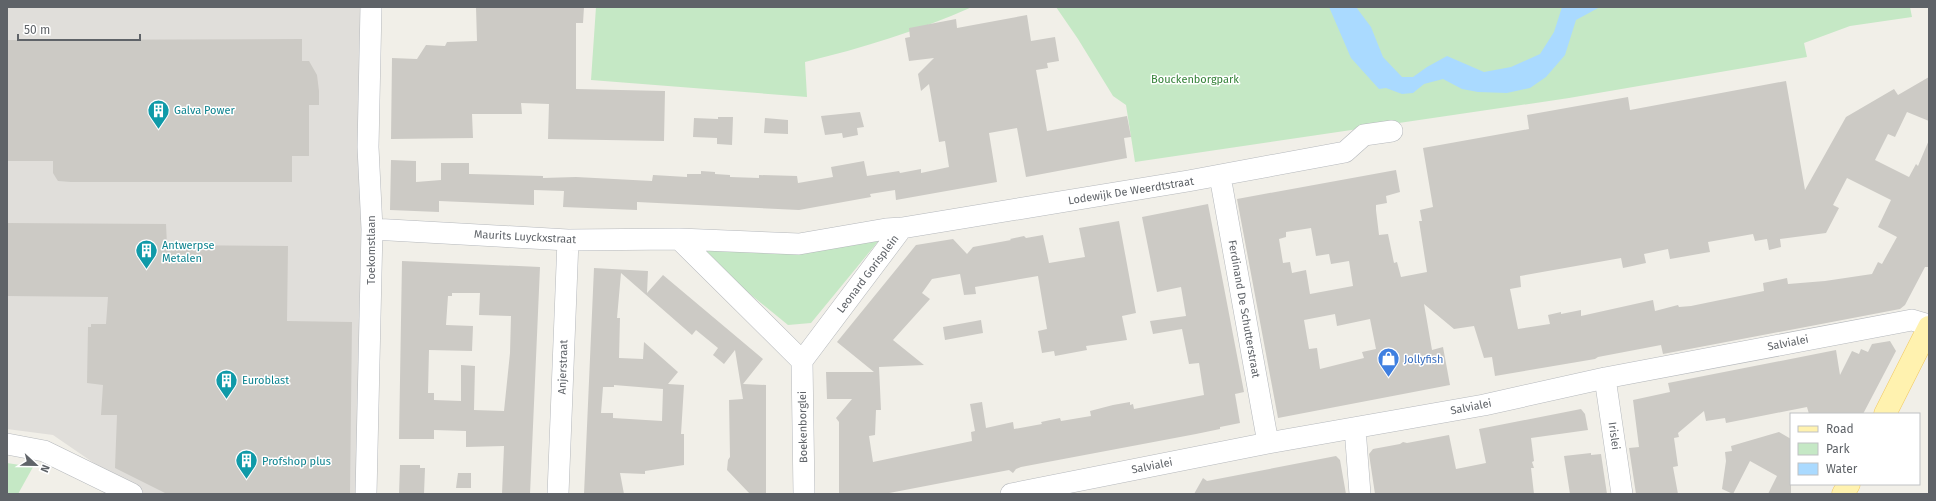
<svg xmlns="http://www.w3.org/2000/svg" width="1936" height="501" font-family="'Fira Sans',sans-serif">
	<rect width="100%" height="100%" fill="#f1efe8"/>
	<path fill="#e0deda" d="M7 7H365L356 494H139L53 435 7 429Z"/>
	<path fill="#c5e8c5" d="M596 7H972C918 31 862 48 805 62L807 97 591 80Z
		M1056 7H1910L1912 17 1850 26 1804 43 1807 57 1569 98 1135 162 1126 105 1113 96 1078 39Z
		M885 233 811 323 788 325 706 258 705 242Z
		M7 463 33 467 18 494H7Z"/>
	<path fill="#aadaff" d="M1329 7H1356L1371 27 1383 57 1402 77H1413L1427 67 1447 56 1484 72 1511 67 1540 54 1554 32 1562 7H1600L1576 20 1565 55 1546 77 1530 88 1507 93 1478 92 1462 89 1443 79 1424 84 1413 93 1402 94 1386 88 1379 89 1351 58Z"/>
	<path fill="#cccac5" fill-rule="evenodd" d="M476 7H584L583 23H576V89L665 91 664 141 548 139 549 104 521 103 522 114H472L473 138 391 139 392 58 417 59 426 45 445 46 447 42 477 41Z
		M1027 15 1031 41 1055 37 1059 61 1047 63 1048 68 1036 70 1047 131 1127 116 1131 137 1124 138 1127 158 1026 177 1017 128 989 133 997 182 896 200 895 190 870 194 871 197 799 210 637 202V210L563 207 564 191 534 190V205L439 201V212L390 210 391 160 416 161V182L441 180V163H469V174L543 176V178L576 177 652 181 653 175 687 177V174H701V171L715 172V174L730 175V177L759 178V175L797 176 798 183 833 177 831 167 864 161 867 176 899 171 900 173 921 169V173L949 167 945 141 939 142 929 84 921 91 918 74 934 58 909 61 905 38 910 37 909 28 956 19 957 28Z
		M302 39V61H309L317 75 319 91V105H309V156H292V182H71L58 181 56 178 53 173V161H7V40Z
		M1929 77V121L1907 112 1895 137 1888 134 1875 160 1909 177 1916 164 1918 166 1929 140V267H1925L1905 305 1900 309 1663 354 1661 345 1598 357 1595 359 1495 376 1492 357 1484 358 1474 326 1454 329 1424 304 1432 350 1443 347 1450 385 1278 418 1237 199 1396 170 1400 192 1386 196 1387 203 1376 205V210L1379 235 1388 234 1394 263 1397 262 1401 277 1427 272 1419 221H1422L1420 210 1433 207 1423 148 1529 129 1527 115 1628 97 1630 110 1786 81 1805 190 1846 117 1894 89 1898 95ZM1847 178 1891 200 1878 227 1897 237 1882 264 1878 262 1872 274 1825 281 1788 284 1787 278 1763 283 1764 291 1691 306 1679 307 1678 305 1655 311 1653 300 1581 316V310L1561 314V312L1548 315 1550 324 1518 329 1510 289 1521 287 1520 276 1621 258 1623 268 1646 263 1644 254 1668 249 1670 259 1710 252 1708 242 1753 234 1755 241 1767 239 1769 250 1781 247 1780 239 1826 233 1839 208 1833 205ZM1311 228 1316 256 1329 254 1331 264 1349 261 1353 286 1310 294 1306 270 1292 273 1290 262 1283 263 1279 239 1286 237V232ZM1335 314 1337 326 1370 319 1376 349 1362 352 1364 358 1320 369 1317 348 1309 349 1304 320Z
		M860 112 864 127 857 128 858 135 843 138 842 133 825 135 821 116Z
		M718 117H733L732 145 717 144V138L693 137 694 118 718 119Z
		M765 118 788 120V134L764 133Z
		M1208 204 1244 392 1235 394 1240 423 1220 427V429L1196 434 1021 467 1016 469 1013 473 1009 470 884 494H839V422L836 418 852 399H827L826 372H874L837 342 916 245 953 239 967 254 973 247 1011 240 1010 239 1024 236 1026 238 1043 235 1049 263 1085 257 1079 228 1119 221 1136 313 1122 316 1127 340 1086 346 1087 350 1055 356 1054 351 1042 353 1038 331 1047 329 1038 276 975 287 976 294 964 295 960 274 932 279 922 293 930 299 893 340 924 365 879 367 881 410H876L875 435 869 436 873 462 972 441 971 432 975 431 970 404 982 402 986 428 1013 422 1014 429 1042 424 1041 422 1060 418 1061 421 1091 416 1090 411 1113 405 1130 402V405L1133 404 1134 409 1204 395 1199 363 1189 364 1182 329 1153 334 1150 321 1186 316 1181 287 1157 292 1142 217Z
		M7 223 166 224 167 245 288 246 287 321 352 322 350 494H167L115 468 117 415H101L103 385 87 383 88 327H91V324H106L108 297 7 296Z
		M402 261 540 267 530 494H502L504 446 466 447V431L434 430V439H399ZM452 293H480L479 315 511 316 510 353 504 411 474 410 475 366 461 365V401L434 400V393H428L429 350 472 351 473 326 446 325 448 296H452Z
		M594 268 648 271 647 293 663 275 763 359 743 384 766 385V494H750L727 470 728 460 730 457 729 400 743 399 735 350 724 364 713 355 718 348 696 330 692 335 621 273 617 318H620L619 358 643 359 644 342 678 372 668 384 684 385 681 434H684V465L645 471V474L620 473 624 494H584ZM614 385 663 389 662 421 613 418V413H601L603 387H614Z
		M981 320 983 333 945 340 943 327Z
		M1890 341 1896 351 1863 414H1809L1807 407 1726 423 1725 418 1706 421 1704 411 1678 433 1679 437 1674 438 1678 466 1673 467 1678 494H1636L1629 448 1639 447 1633 400 1670 392 1668 383 1836 350 1840 375 1852 351 1859 354 1861 349 1868 352 1872 344Z
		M1581 409 1585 414 1588 430 1531 438 1534 461 1532 462 1534 468H1531L1534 494H1375L1369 454 1373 449 1400 444 1403 442 1407 443 1449 435 1456 469 1486 463 1479 429Z
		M1779 432 1791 439V494H1768L1777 476 1750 461 1733 494 1722 489 1726 461 1725 452 1732 451 1731 446Z
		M1591 453V455L1601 454 1607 494H1570L1564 456Z
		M1336 456 1340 460 1346 494H1194L1203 478 1207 481Z
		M400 465H420V468H425L424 494H399Z
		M458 473H471V488H456Z"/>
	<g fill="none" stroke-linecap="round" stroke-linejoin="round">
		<defs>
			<path id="minor" d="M1220 176 1268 443
				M372 229 568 240 679 239 799 244 886 229 902 228 1188 181 1345 152 1364 135 1392 131
				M679 239 802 361
				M802 361 902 228
				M802 361 804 494
				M1605 378 1622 494
				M1355 428 1360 494
				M7 444 44 451 132 494
				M366 494 372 229 368 147 371 7
				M558 494 568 240
				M1011 494 1268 443 1484 405 1605 378 1912 320 1929 325"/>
			<path id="major" d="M1885 414 1929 327
				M1843 494 1849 484"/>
		</defs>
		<use href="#minor" stroke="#b5b8bc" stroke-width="22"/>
		<use href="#major" stroke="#f2c960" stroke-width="23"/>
		<use href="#minor" stroke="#fff" stroke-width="21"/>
		<use href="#major" stroke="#fff2af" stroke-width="22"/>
	</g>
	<defs>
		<symbol id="building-pin" viewBox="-11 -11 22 30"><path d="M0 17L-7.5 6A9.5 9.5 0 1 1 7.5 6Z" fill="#0f9aa8" stroke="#fff"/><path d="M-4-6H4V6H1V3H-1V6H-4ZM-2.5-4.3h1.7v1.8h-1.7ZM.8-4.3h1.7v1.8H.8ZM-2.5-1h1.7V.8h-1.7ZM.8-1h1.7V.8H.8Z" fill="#fff"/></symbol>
		<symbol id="shop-pin" viewBox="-11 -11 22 30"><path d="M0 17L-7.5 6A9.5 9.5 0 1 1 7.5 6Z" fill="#3f7fe0" stroke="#fff"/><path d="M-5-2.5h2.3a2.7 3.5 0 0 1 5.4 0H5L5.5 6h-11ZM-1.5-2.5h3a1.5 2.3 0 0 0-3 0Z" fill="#fff"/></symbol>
	</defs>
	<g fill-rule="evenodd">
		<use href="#building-pin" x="146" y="98" width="25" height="34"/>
		<use href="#building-pin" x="134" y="238" width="25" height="34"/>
		<use href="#shop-pin" x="1376" y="346" width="25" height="34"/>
		<use href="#building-pin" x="214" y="368" width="25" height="34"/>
		<use href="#building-pin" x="234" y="448" width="25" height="34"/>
	</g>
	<g text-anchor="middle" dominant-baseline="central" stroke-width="3" stroke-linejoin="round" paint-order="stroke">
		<g font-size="11" fill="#348238" stroke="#fff">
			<text x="1195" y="79">Bouckenborgpark</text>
		</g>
		<g font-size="11" fill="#0d838f" stroke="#fff" text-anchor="start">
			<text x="174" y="110">Galva Power</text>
			<text x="162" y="245">Antwerpse<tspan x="162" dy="13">Metalen</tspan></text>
			<text x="242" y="380">Euroblast</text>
			<text x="262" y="461">Profshop plus</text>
		</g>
		<g font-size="11" fill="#5f6368" stroke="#fff">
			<text transform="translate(1131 191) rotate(-9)">Lodewijk De Weerdtstraat</text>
			<text transform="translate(525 237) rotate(3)">Maurits Luyckxstraat</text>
			<text transform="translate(371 250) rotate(-90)">Toekomstlaan</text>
			<text transform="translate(868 274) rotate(-53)">Leonard Gorisplein</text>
			<text transform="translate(1244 309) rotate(80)">Ferdinand De Schutterstraat</text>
			<text transform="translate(1788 343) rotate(-11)">Salvialei</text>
			<text transform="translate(563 367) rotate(-88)">Anjerstraat</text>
			<text transform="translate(1471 407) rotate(-11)">Salvialei</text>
			<text transform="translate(803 427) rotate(-91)">Boekenborglei</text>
			<text transform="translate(1614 436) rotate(82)">Irislei</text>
			<text transform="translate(1152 466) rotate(-11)">Salvialei</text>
		</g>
		<g font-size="11" fill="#366cbe" stroke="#fff" text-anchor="start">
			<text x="1404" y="359">Jollyfish</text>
		</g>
	</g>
	<rect width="1936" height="501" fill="none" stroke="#5f6368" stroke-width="16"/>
	<rect x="1790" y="413" width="130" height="72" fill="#ffffff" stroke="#bfc1c3"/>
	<rect x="1798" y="426" width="20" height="6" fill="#fff2af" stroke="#bfc1c3"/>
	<text x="1826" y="433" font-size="12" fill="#5f6368">Road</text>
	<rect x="1798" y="443" width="20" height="12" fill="#c5e8c5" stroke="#bfc1c3"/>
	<text x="1826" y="453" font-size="12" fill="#5f6368">Park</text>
	<rect x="1798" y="463" width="20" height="12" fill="#aadaff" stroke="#bfc1c3"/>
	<text x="1826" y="473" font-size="12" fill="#5f6368">Water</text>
	<g transform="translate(36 465) rotate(112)" stroke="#ffffff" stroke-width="3" paint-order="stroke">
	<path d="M0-3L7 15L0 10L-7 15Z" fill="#5f6368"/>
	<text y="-6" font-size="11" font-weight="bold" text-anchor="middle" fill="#5f6368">N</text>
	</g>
	<path d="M18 34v6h122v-6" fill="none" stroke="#5f6368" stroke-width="2"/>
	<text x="24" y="34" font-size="12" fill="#5f6368" stroke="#ffffff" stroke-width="3" paint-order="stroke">50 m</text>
</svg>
